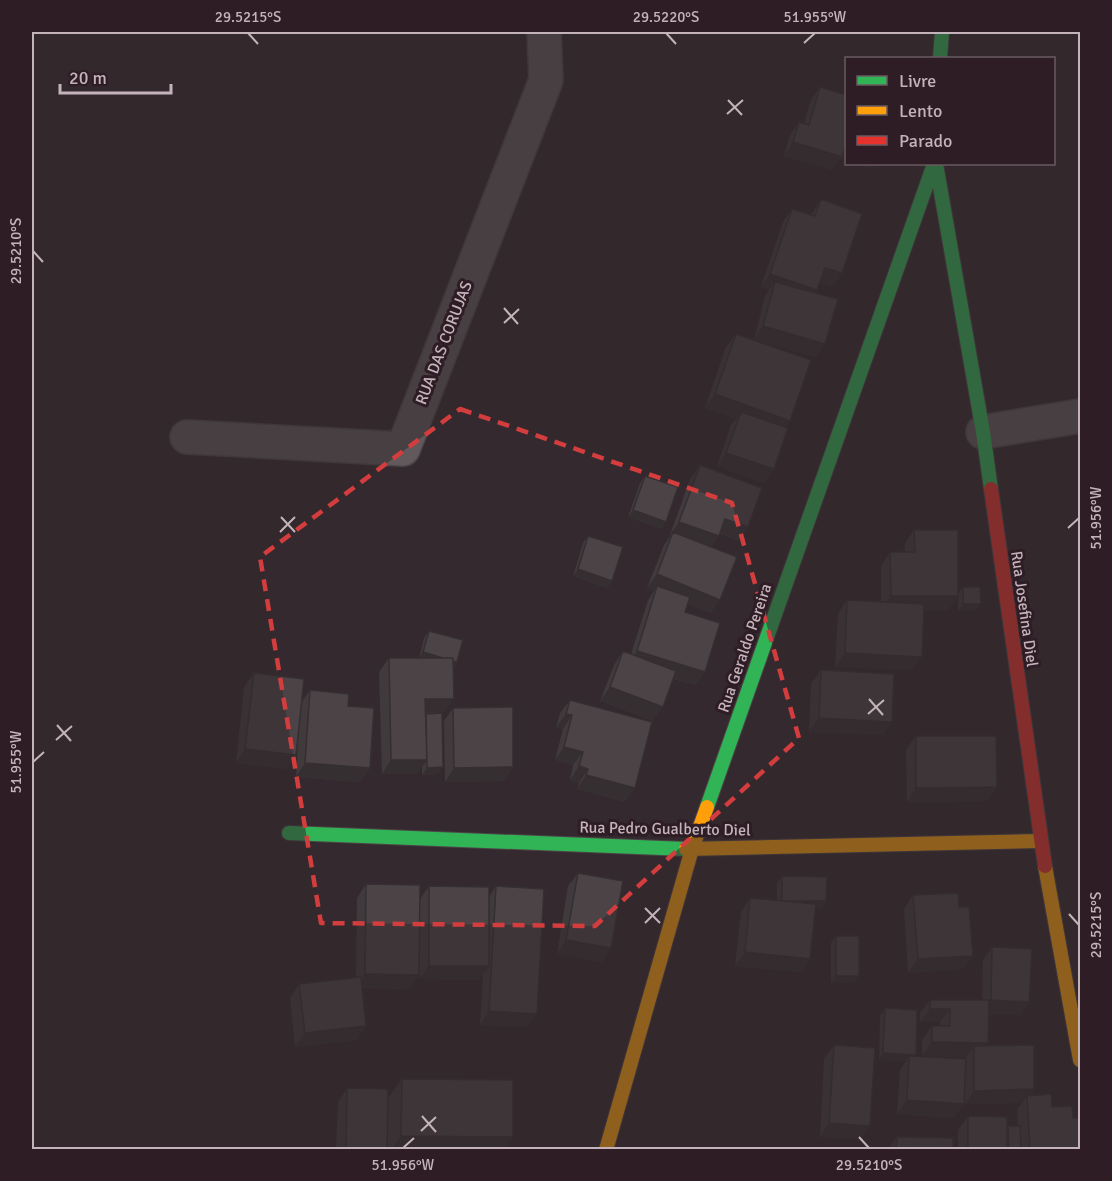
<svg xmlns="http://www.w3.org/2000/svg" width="1112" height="1181" font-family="Signika,sans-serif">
	<rect width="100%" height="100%" fill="#33292e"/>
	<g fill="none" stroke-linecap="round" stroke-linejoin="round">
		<defs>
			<path id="street" d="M983 432 1080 416
				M187 437 403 449 546 80 544 32"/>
			<path id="fast" d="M940 58 942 32
				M936 164 983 432 991 489
				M707 807 934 164
				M289 833 686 849"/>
			<path id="slow" d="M686 849 1040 841
				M1045 866 1080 1060
				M606 1150 692 849 707 807"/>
			<path id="jam" d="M991 489 1045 866"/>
		</defs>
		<use href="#street" stroke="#4e474a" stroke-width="36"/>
		<use href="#fast" stroke="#4d4448" stroke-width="16"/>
		<use href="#slow" stroke="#4d4448" stroke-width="16"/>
		<use href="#jam" stroke="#4d4448" stroke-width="16"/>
		<use href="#street" stroke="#62595c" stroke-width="33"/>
		<use href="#fast" stroke="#30b455" stroke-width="14"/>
		<use href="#slow" stroke="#ff9f0a" stroke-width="14"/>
		<use href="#jam" stroke="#e5322d" stroke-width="14"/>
	</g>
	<path fill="#413a3d" d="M820 87 846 95V161L840 159 832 170 784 156 790 135 799 122 804 123 811 100Z
		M821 199 842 273 832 287 820 283 815 293 816 357 755 340 785 427 774 469 764 483 717 466 731 425 736 419 705 408 726 347 736 334 754 340 765 296 769 290 761 287 783 222 792 209 811 215Z
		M700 465 748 527 738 541 720 534 711 547V613L688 604 685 612 705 672 695 685 674 679 653 721 600 701 614 665 623 651 631 654 648 600 654 591 647 588 664 545 671 535H670L690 479Z
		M645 476 662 529 628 517 640 483Z
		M914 530 958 593 963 587 981 604 976 611H958V596L948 610H924L922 657 912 670 835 667 838 614 847 600 881 602V566L890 552H905V543Z
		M588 536 612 581 607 588 573 576 583 543Z
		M429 631 457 662 454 667 445 712 426 713 438 774 422 775V766L417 774H382L379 672 389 658H419L424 638Z
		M821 670 892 722 883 735 809 732 811 684Z
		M254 673 301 703 310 690 348 706 370 768 360 782 296 777 299 724 286 769 236 763 244 687Z
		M570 700 625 802 577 789 579 783 570 780 573 765 555 760 563 729 556 727 560 713Z
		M453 708 513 767 503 781 445 782 444 721Z
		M916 736 997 787 987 801 907 802 906 750Z
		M578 873 611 948 602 962 557 954 568 886Z
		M782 876 826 901 822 908H815L810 959 801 972 735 966 741 912 750 898 777 901V883Z
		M366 884 420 899 429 886 489 897 496 886 527 1027 480 1025 483 975 479 980 419 979 420 946 419 975 409 989 362 988 366 1026 357 1040 295 1047 290 998 299 984 356 977 357 898Z
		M913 895 959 907 973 956 963 969 908 973 904 909Z
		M836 936 854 983H831V943Z
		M992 947 1029 1002 1020 1015 989 1014 986 1046 1034 1089 1030 1096 1073 1118 1080 1149H958V1130L968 1116 1007 1128 1008 1126H1018L1017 1109 1022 1103 965 1104 964 1088 954 1118 897 1114 900 1070 906 1061 879 1060 880 1015 885 1008 916 1055 914 1056 964 1059 966 1057 922 1056V1040L932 1026H940V1022H920V1013L930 1000H982L983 960Z
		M834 1045 860 1139 820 1137 824 1059Z
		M402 1079 504 1149H388V1098Z
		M347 1088 387 1149H336L338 1102Z
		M897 1137 953 1149H888Z"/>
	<path fill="#352f32" d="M793 142 846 144V161L840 159 832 170 784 156Z
		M857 164H875L872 168Z
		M825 268 842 273 832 287 815 281Z
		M770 274 817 290 808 304 775 282 769 290 761 287Z
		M763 326 825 344 816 357 754 340Z
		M715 394 790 421 780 434 741 412 736 419 705 408Z
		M726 453 774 469 764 483 717 466Z
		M633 510 666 522 662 529 628 517Z
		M725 519 748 527 738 541 715 533Z
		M679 522 719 536 710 549 673 532 670 535Z
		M578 569 612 581 607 588 573 576Z
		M657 574 720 600 711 613 656 591 657 586 654 591 647 588Z
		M891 596H958L948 610 881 609Z
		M963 604H981L976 611H958Z
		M637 651 705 672 695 685 628 664Z
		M423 652 457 662 452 669 418 659Z
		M845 653 922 657 912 670 835 667Z
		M610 687 663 707 653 721 600 701Z
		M425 699H454L445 712 416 713Z
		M566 714 572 715 563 729 556 727Z
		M819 718 892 722 883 735 809 732Z
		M564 747 583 752 573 765 555 760Z
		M245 749 296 755 286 769 236 763Z
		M391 760H427L417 774H382Z
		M305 763 370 768 360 782 296 777Z
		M579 766 588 769 579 783 570 780Z
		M443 767 438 774 422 775 427 768Z
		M513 767 503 781 445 782 454 768Z
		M586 775 635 788 625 802 577 789Z
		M997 787 987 801 907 802 916 788Z
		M782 901H826L822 908H777Z
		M566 940 611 948 602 962 557 954Z
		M745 952 810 959 801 972 735 966Z
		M973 956 963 969 908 973 918 959Z
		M429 966H489L479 980 419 979Z
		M365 974 419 975 409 989 356 987Z
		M836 976H859L854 983H831Z
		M991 1000 1029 1002 1020 1015 981 1013Z
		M930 1009H950L940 1022H920Z
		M489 1011 537 1014 527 1027 480 1025Z
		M366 1026 357 1040 295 1047 305 1033Z
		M932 1042 988 1043 979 1057 974 1046 966 1057 922 1056Z
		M883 1053 916 1055 911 1062 909 1056 906 1061 879 1060Z
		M1034 1089 1027 1100V1096L1022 1103 965 1104 974 1091Z
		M907 1100 964 1104 954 1118 897 1114Z
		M829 1123 870 1126 860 1139 820 1137Z
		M401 1136 513 1137 504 1149H392Z"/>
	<path fill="#4c4347" stroke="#352f32" stroke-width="1.5" d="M820 87 846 95V144L842 157 793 142 799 122 809 125Z
		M821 199 862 214 842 273 825 268 817 290 770 274 792 209 815 216Z
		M775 282 838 299 825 344 763 326Z
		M736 334 811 360 790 421 715 394Z
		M741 412 788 428 774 469 726 453Z
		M700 465 762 488 748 527 725 519 719 536 679 522Z
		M645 476 678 487 666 522 633 510Z
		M914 530H958V596H891L890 552H915Z
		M673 532 737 557 720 600 657 574Z
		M588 536 623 547 612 581 578 569Z
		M657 586 690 597 685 612 720 623 705 672 637 651Z
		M963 587H980L981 604H963Z
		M847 600 924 604 922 657 845 653Z
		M429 631 463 640 457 662 453 661V658H443L423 652Z
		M623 651 676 671 663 707 610 687Z
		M389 658H453L454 699H425L427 760H391Z
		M821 670 894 674 892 722 819 718Z
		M254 673 304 679 296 755 245 749Z
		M310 690 349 694 348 706 374 708 370 768 305 763Z
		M570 700 652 722 635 788 586 775 588 769 579 766 583 752 564 747 572 715 566 714Z
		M513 707V767L454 768 453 708Z
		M442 713 443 767 427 768 426 714Z
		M916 736H996L997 787 916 788Z
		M578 873 623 881 611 948 566 940Z
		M782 876 827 877 826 901H782Z
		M366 884 420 885 419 975 365 974Z
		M429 886 489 887V966H429Z
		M496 886 544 889 537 1014 489 1011Z
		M958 893 959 907H969L973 956 918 959 913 895Z
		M750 898 816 904 810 959 745 952Z
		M836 936H859V976H836Z
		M992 947 1032 949 1029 1002 991 1000Z
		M361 977 366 1026 305 1033 299 984Z
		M930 1000H989L988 1043 932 1042V1026H950V1009H930Z
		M885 1008 917 1010 916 1055 883 1053Z
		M834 1045 875 1048 870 1126 829 1123Z
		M1034 1045V1089L974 1091V1046Z
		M909 1056 966 1059 964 1104 907 1100Z
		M402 1079 513 1080V1137L401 1136Z
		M347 1088 388 1089 387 1149H346Z
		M1051 1094 1052 1107 1072 1106 1073 1118H1080V1149H1030L1027 1096Z
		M968 1116 1007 1117V1149H968Z
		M1008 1126H1020L1021 1149H1009Z
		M897 1137 953 1138V1149H896Z"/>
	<path d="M0 0H1112V1181H0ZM460 409 732 503 799 738 595 926 321 923 260 557Z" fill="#33292e" fill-opacity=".55" fill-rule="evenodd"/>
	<path fill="none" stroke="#d33d3e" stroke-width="4.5" stroke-dasharray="12 8" stroke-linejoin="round" d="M460 409 732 503 799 738 595 926 321 923 260 557Z"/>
	<path fill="none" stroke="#c5b3bb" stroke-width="2" d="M248 33 258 44M666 33 676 44M804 43 815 33M728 100 742 115M727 114 743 100M33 251 43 262M504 308 518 324M504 323 519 309M281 517 295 532M1068 528 1079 518M280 532 295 517M869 699 883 715M868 714 884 700M57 725 71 741M56 740 72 726M33 762 44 752M645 908 660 923M1069 914 1079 925M645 923 660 908M422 1116 436 1132M421 1131 436 1117M859 1137 869 1148M403 1148 414 1138"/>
	<g text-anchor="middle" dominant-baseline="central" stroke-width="6" stroke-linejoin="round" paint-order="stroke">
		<g font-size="16" fill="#c5b3bb" stroke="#2e1d25">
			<text transform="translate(444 343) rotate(-69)">RUA DAS CORUJAS</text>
			<text transform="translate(1024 609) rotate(82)">Rua Josefina Diel</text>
			<text transform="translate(745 648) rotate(-71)">Rua Geraldo Pereira</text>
			<text transform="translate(665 829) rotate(1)">Rua Pedro Gualberto Diel</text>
		</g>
	</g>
	<rect width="1112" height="1181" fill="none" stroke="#2e1d25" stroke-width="66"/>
	<rect x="845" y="57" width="210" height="108" fill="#2e1d25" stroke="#6a5961" stroke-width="1.5"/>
	<rect x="857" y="76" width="30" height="9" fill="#30b455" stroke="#6a5961" stroke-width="1.5"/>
	<text x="899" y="87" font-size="18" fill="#c5b3bb">Livre</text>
	<rect x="857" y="106" width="30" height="9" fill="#ff9f0a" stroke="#6a5961" stroke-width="1.5"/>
	<text x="899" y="117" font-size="18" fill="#c5b3bb">Lento</text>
	<rect x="857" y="136" width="30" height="9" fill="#e5322d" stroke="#6a5961" stroke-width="1.5"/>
	<text x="899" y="147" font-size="18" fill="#c5b3bb">Parado</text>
	<path d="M60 84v9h111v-9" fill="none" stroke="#c5b3bb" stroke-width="3"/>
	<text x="69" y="84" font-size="18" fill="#c5b3bb" stroke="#2e1d25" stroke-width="4.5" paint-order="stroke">20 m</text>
	<rect x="33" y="33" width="1046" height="1115" fill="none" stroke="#c5b3bb" stroke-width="2"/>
	<g font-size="15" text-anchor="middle" fill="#c5b3bb">
		<text x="248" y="22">29.5215°S</text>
		<text x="666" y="22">29.5220°S</text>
		<text x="815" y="22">51.955°W</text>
		<text transform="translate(16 251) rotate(-90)" y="5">29.5210°S</text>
		<text transform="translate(1096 518) rotate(-90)" y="5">51.956°W</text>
		<text transform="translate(16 762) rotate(-90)" y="5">51.955°W</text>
		<text transform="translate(1096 925) rotate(-90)" y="5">29.5215°S</text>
		<text x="403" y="1170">51.956°W</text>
		<text x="869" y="1170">29.5210°S</text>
	</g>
</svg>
